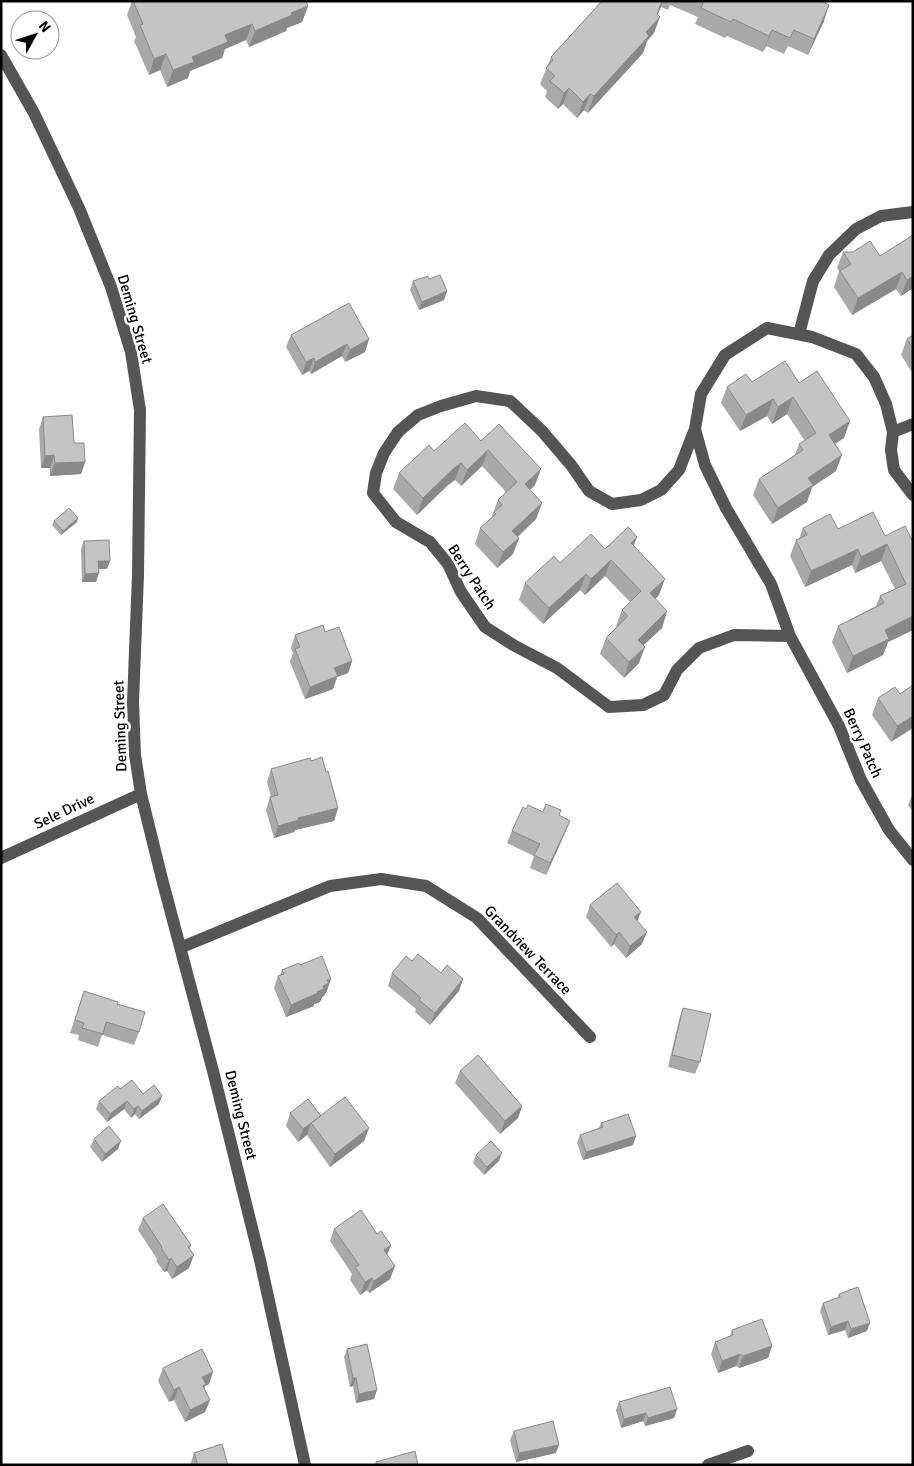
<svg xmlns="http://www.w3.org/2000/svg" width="914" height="1466" font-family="Signika,sans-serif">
	<rect width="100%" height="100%" fill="#fff"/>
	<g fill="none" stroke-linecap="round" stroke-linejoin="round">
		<path stroke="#555" stroke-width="12" d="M1 55 34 113 79 208 111 287 131 352 140 410 138 575 133 702 135 755 141 794 162 879 213 1071 260 1260 305 1465
			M799 334 813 281 829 255 856 229 881 216 913 212
			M695 429 679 470 661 490 641 500 612 504 589 491 571 465 542 431 510 401 476 396 441 406 418 415 398 432 384 453 376 473 373 493 396 522 430 542 448 564 461 592 485 627 515 646 557 668 609 707 643 705 664 695 677 670 699 648 734 635 790 636
			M893 432 913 424
			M913 495 894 470 891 450 893 432 886 404 874 377 856 354 812 337 767 328 725 355 701 394 695 429 705 465 726 508 771 584 790 636 839 726 861 780 889 830 913 860
			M1 858 141 794
			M182 947 330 886 381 879 426 886 477 918 590 1037
			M708 1465 748 1451"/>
	</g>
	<path fill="#a9a9a9" d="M132 1H306L308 6 302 22 287 28 286 31 249 47 246 40 225 49 222 58 190 71 188 78 167 87 160 70 149 75 134 41 136 37 127 15Z
		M602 1H821L824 21 808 55 788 46 784 54 766 46 763 52 727 36 725 38 695 24 698 17 670 5 668 10 661 7 657 15 654 33 647 41 643 53 588 113 584 110 577 118 563 104 558 109 545 97 547 91 540 84 551 57Z
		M913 235V288L901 296 896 289 852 315 834 287 839 271 837 268 843 252 880 256Z
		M429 279 447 291 444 300 419 310 410 290 413 281Z
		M291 335 369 339 365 352 345 362 342 356 311 374 309 371 302 375 286 347Z
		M913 335V374L901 355 907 339Z
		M752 382 799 383 844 438 835 444 836 471 812 487 807 502 772 524 753 495 759 479 795 455 799 444 805 441 787 414 772 424 767 416 740 431 721 403 727 387Z
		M43 417 74 443 85 462 81 474 50 476V468H41L39 429Z
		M481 441 535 485 530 490 542 503 536 519 518 537 519 538 513 554 497 568 475 544 480 528 492 517V516L498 500 506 492 482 466 461 486 455 480 448 485 417 515 393 489 399 473 434 451Z
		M54 521 77 522 61 535 52 525Z
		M803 528 838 529 885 536 913 542V630L888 642 883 655 847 673 832 642 838 626 876 606 880 596 895 589 881 561 855 573 852 565 805 587 790 556 796 540 799 539Z
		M84 541 107 569H99L96 582H82L81 549Z
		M634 546 659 595 655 599 667 611 662 628 643 645 639 663 624 678 600 654 606 638 617 627 616 626 622 610 630 602 605 576 585 595 580 590 543 624 519 600 525 583 560 563 605 549Z
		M325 632 352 661 348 673 337 677 333 689 305 699 290 662 293 653 291 648 295 635Z
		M913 685 891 742 872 715 878 698 900 694Z
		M311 761 338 808 334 821 295 830 294 832 274 838 266 810 270 797H271L267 782 271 769Z
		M913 793V811L908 805Z
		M526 809 543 812 559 816 565 833 546 875 530 868 534 856 507 843 512 831Z
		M590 905 637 921 642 944 626 958 614 944 611 947 586 917Z
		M412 961 441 973 463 979 459 991 430 1025 415 1012 416 1009 388 986 392 973Z
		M300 965 327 991 326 992 324 996 322 997 320 1002 314 1004V1006L286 1017 274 988 278 976 280 975 282 970Z
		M84 991 117 1004 139 1032 134 1045 102 1035 98 1047 78 1040 79 1035 70 1033Z
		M683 1008 700 1062 695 1074 668 1067 679 1020Z
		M460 1071 522 1106 518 1118 500 1134 455 1083Z
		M120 1089 143 1094 159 1104 139 1119 135 1114 131 1118 124 1109 107 1122 96 1109 99 1101Z
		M290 1113 321 1116 369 1128 364 1141 330 1167 307 1135 298 1142 286 1126Z
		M601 1123 633 1145 583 1160 577 1143 580 1135 599 1128Z
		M94 1139 118 1149 102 1162 90 1147Z
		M476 1155 499 1161 484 1175 473 1163Z
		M143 1218 191 1245 190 1249 189 1268 172 1279 167 1271 164 1272 156 1261 157 1259 138 1230Z
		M334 1229 377 1234 391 1245 387 1255 390 1279 369 1293 367 1290 360 1295 350 1280 352 1274 330 1241Z
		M839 1294 867 1331 848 1338 845 1330 828 1335 820 1311 823 1303 837 1299Z
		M732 1330 772 1346 768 1358 739 1368 736 1366 718 1373 711 1354 715 1342 730 1336Z
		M347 1349 374 1399 356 1403 353 1386 350 1387 344 1357Z
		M163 1368 209 1384 205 1386 204 1389 210 1400 205 1412 185 1422 174 1400 169 1402 158 1381Z
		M619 1402 677 1409 674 1418 645 1426 643 1421 621 1428 616 1410Z
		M514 1431 556 1453 516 1462 510 1440Z
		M194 1453 228 1465H190Z"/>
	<path fill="#898989" d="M662 1H663L661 7 653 25 660 17 654 33 647 41 643 53 588 113 594 96 646 32Z
		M829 5 824 21 808 55 814 39Z
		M308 6 302 22 287 28 286 31 249 47 255 31 291 13Z
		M252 24 246 40 225 49 222 58 190 71 188 78 167 87 173 70 225 35Z
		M772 30 766 46 763 52 769 36Z
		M166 54 160 70 149 75 154 59Z
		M569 88 563 104 558 109 564 93Z
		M590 94 584 110 577 118 583 102Z
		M902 272 896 289 852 315 858 298Z
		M913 276V288L901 296 907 280Z
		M447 291 444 300 419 310 422 302Z
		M369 339 365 352 345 362 350 350Z
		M347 344 342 356 311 374 315 362Z
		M314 358 309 371 302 375 306 362Z
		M793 397 787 414 772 424 778 407Z
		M773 399 767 416 740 431 746 415Z
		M850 421 844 438 823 451 829 435Z
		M488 450 482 466 461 486 467 470Z
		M54 455 50 468H41L45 456Z
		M842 455 836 471 812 487 807 502 772 524 778 508 808 478Z
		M85 462 81 474 50 476 55 463Z
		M461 463 455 480 448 485 417 515 423 498 453 469Z
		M541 469 535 485 519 501 525 484Z
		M542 503 536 519 506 547 512 531Z
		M78 518 77 522 61 535 63 531Z
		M637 537 631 553V543Z
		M519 538 513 554 497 568 503 552Z
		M887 544 881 561 855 573 861 557Z
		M858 549 852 565 805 587 811 571Z
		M611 560 605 576 585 595 591 579Z
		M98 561H110L107 569H95Z
		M99 573 96 582H82L85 574Z
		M586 574 580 590 543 624 549 608Z
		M665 579 659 595 644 610 650 593Z
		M667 611 662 628 632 656 638 640Z
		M913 616V630L888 642 883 655 847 673 853 656 885 630Z
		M645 647 639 663 624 678 629 662Z
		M352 661 348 673 337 677 333 689 305 699 310 687 334 668Z
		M913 716V728L891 742 897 726Z
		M338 808 334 821 295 830 294 832 274 838 278 826 298 818Z
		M570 821 565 833 546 875 550 863Z
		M641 912 636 924 634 917Z
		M619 932 614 944 611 947 616 935Z
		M647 932 642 944 626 958 630 946Z
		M331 979 327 991 326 992 324 996 322 997 320 1002 314 1004V1006L286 1017 291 1005 327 980Z
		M463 979 459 991 430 1025 435 1013Z
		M162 1096 159 1104 139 1119 142 1111Z
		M127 1101 124 1109 107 1122 110 1114Z
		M138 1106 135 1114 131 1118 134 1109Z
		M522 1106 518 1118 500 1134 505 1121Z
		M321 1116 311 1123 307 1135 298 1142 303 1129Z
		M369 1128 364 1141 330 1167 335 1154Z
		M636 1136 633 1145 583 1160 586 1152Z
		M121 1141 118 1149 102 1162 105 1154Z
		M502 1153 499 1161 484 1175 487 1167Z
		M391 1245 386 1257 384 1250Z
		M194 1255 189 1268 172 1279 177 1267Z
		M171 1258 167 1271 164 1272 169 1260Z
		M395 1266 390 1279 369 1293 374 1281Z
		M372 1278 367 1290 360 1295 365 1282Z
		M848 1321 845 1330 828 1335 831 1327Z
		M870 1323 867 1331 848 1338 851 1329Z
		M772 1346 768 1358 739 1368 743 1356Z
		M740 1354 736 1366 718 1373 722 1361Z
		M213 1372 209 1384 205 1386 201 1397 202 1377Z
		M353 1378H356L353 1386 350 1387Z
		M179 1387 174 1400 169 1402 174 1390Z
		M377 1390 374 1399 356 1403 359 1394Z
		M210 1400 205 1412 185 1422 190 1410Z
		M677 1409 674 1418 645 1426 648 1418Z
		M646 1413 643 1421 621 1428 624 1419Z
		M559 1445 556 1453 516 1462 519 1453Z"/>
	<path fill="#c4c4c4" stroke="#898989" d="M133 1H306L308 6 291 13 292 15 255 31 252 24 225 35 228 42 192 57 194 62 173 70 166 54 154 59 140 25 143 24Z
		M602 1H662L657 14 660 17 646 32 649 36 594 96 590 94 583 102 569 88 564 93 550 81 555 76 546 68 553 60 551 57Z
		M704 1H821L829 5 814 39 794 30 790 38 772 30 769 36 733 19 731 22 701 8Z
		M913 235V276L907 280 902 272 858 298 840 271 851 264 843 252H853L870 241 880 256Z
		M440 275 447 291 422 302 413 281 428 276 429 279Z
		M349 303 369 339 350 350 347 344 315 362 314 358 306 362 291 335Z
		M913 335V349L907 339Z
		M785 361 799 383 817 371 850 421 829 435 842 455 808 478 813 485 778 508 759 479 803 450 799 444 816 433 793 397 778 407 773 399 746 415 727 387 746 374 752 382Z
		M72 415 74 443H84L85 462 55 463 54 455 45 456 43 417Z
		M465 423 481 441 499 424 541 469 525 484 542 503 512 531 519 538 503 552 480 528 496 514 494 512 502 505 498 500 517 482 488 450 467 470 461 463 453 469 423 498 399 473 429 445 434 451Z
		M69 508 78 518 63 531 54 521Z
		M873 512 885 536 905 526 913 542V591H912L913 593V616L885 630 889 639 853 656 838 626 884 603 880 596 906 584 887 544 861 557 858 549 811 571 796 540 807 535 803 528 830 514 838 529Z
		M628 527 637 537 631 543 665 579 650 593 667 611 638 640 645 647 629 662 606 638 628 616 622 610 641 591 611 560 591 579 586 574 549 608 525 583 554 556 560 563 591 534 605 549Z
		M109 540 110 561H98L99 573 85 574 84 541Z
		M323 625 325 632 339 627 352 661 334 668 338 676 310 687 295 649 300 647 295 635Z
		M913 685V716L897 726 878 698 895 687 900 694Z
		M322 757 326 772 328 771 338 808 298 818 299 820 278 826 270 797 278 795 271 769 310 758 311 761Z
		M546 804 561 810 559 815 570 821 550 863 534 855 540 844 512 831 523 807 526 809 528 805 543 812Z
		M617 883 641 912 634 917 647 932 630 946 619 932 616 935 590 905Z
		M418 954 441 973 447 965 463 979 435 1013 419 1000 421 998 392 973 406 956 412 961Z
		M322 956 331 979 327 980 329 983 323 986 324 989 317 992 318 993 291 1005 278 976 284 974 282 970 299 963 300 965Z
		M84 991 118 1002 117 1004 145 1012 139 1032 106 1022 103 1034 82 1028 84 1023 75 1020Z
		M683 1008 711 1014 700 1062 672 1055Z
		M478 1055 522 1106 505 1121 460 1071Z
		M132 1080 143 1094 154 1085 162 1096 142 1111 138 1106 134 1109 127 1101 110 1114 99 1101 118 1086 120 1089Z
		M345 1097 369 1128 335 1154 311 1123Z
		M308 1099 321 1116 303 1129 290 1113Z
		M628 1114 636 1136 586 1152 580 1135 603 1127 601 1123Z
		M109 1126 121 1141 105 1154 94 1139Z
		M491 1141 502 1153 487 1167 476 1155Z
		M163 1204 191 1245 188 1247 194 1255 177 1267 171 1258 169 1260 161 1248 162 1247 143 1218Z
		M361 1210 377 1234 381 1231 391 1245 384 1250 395 1266 374 1281 372 1278 365 1282 355 1267 359 1265 334 1229Z
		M858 1287 870 1323 851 1329 848 1321 831 1327 823 1303 840 1297 839 1294Z
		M762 1319 772 1346 743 1356 740 1354 722 1361 715 1342 733 1335 732 1330Z
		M367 1344 377 1390 359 1394 356 1378H353L347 1349Z
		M202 1349 213 1372 202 1377 206 1384 203 1386 210 1400 190 1410 179 1387 174 1390 163 1368Z
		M670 1387 677 1409 648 1418 646 1413 624 1419 619 1402Z
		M553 1421 559 1445 519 1453 514 1431Z
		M222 1444 228 1465H198L194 1453Z
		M415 1451 418 1465H376V1462Z"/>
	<g text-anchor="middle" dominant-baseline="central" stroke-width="5" stroke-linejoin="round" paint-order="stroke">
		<g font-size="15" fill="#000" stroke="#fff">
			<text transform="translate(135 319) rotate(74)">Deming Street</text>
			<text transform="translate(472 577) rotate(57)">Berry Patch</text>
			<text transform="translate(120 726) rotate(-92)">Deming Street</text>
			<text transform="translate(863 743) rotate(66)">Berry Patch</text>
			<text transform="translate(64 811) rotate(-25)">Sele Drive</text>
			<text transform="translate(528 950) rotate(46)">Grandview Terrace</text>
			<text transform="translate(241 1115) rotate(76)">Deming Street</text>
		</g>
	</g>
	<rect width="914" height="1466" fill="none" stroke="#000000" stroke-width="5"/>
	<g transform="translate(35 35) rotate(50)"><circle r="24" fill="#ffffff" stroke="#999999"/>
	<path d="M0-4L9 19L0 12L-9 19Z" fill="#000000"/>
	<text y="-8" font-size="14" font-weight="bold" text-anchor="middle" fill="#000000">N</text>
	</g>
</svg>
